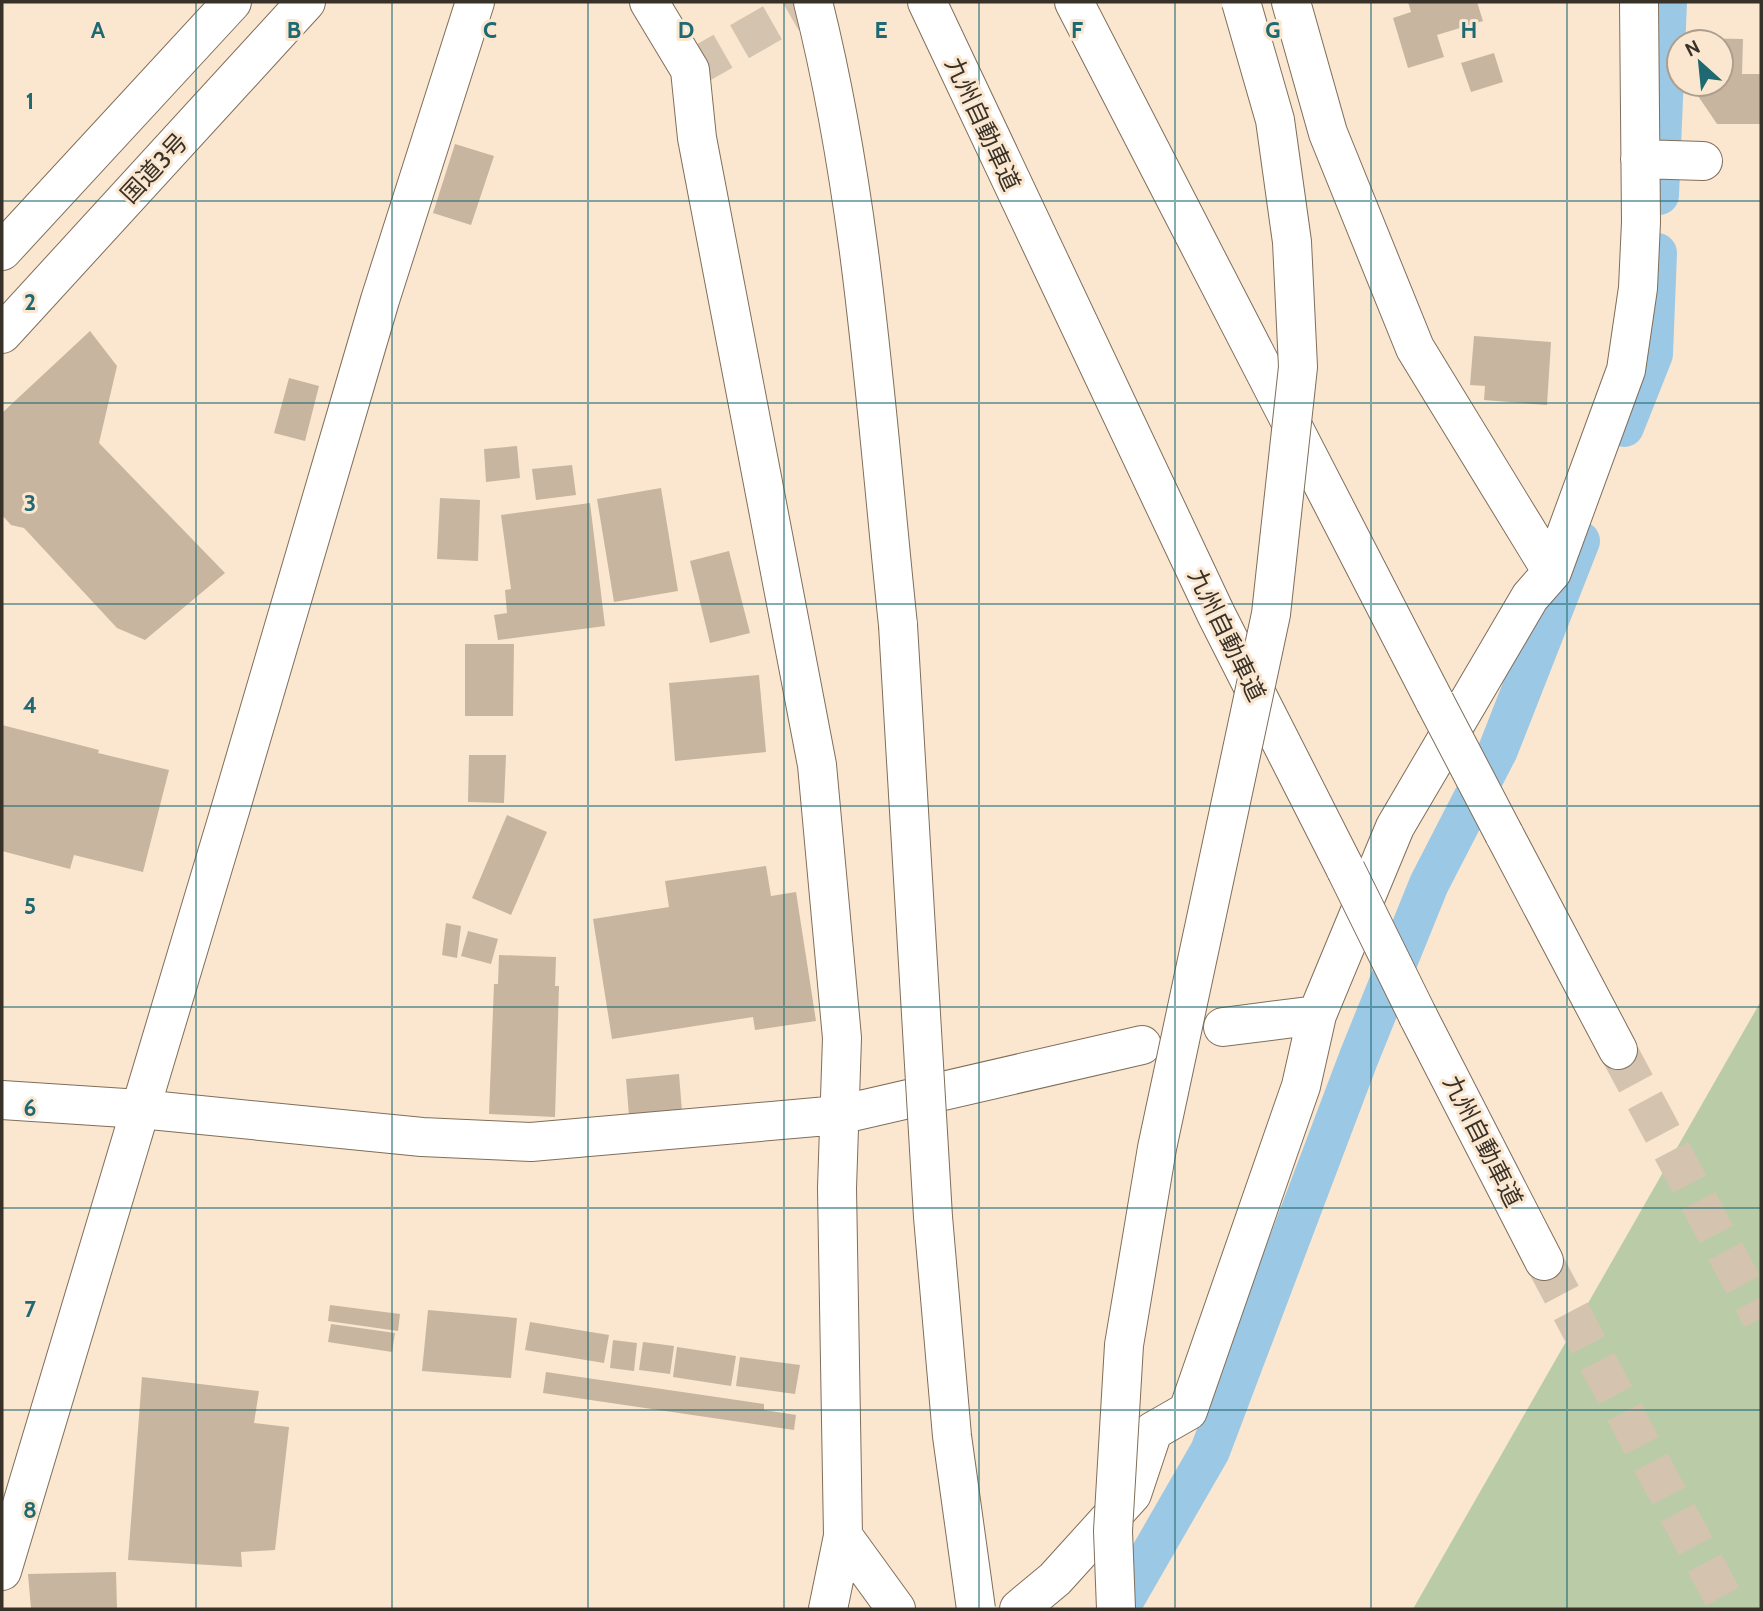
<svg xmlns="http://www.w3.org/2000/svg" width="1763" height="1611" font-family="Cabin,'Noto Sans JP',sans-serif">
	<rect width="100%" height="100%" fill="#fbe7d0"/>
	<path fill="#b9cca7" d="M1761 1001V1609H1413Z"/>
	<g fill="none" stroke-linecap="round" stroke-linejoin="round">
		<path stroke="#9bc8e5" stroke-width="40" d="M1659 195 1667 2
			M1624 427 1653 354 1657 253
			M1119 1609 1210 1451 1359 1057 1429 884 1498 750 1580 541"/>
	</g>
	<path fill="#c8b59f" d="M1408 2H1477L1483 21 1437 35 1444 57 1408 68 1393 18 1411 12Z
		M1694 38 1743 39 1742 74H1761V124H1717L1694 90V84H1721V42H1694Z
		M1494 53 1503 82 1471 92 1461 63Z
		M455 144 494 156 471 225 433 213Z
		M90 331 117 366 99 443 225 573 145 640 117 628 24 528 11 525 2 515V413Z
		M1474 336 1551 342 1547 405 1484 400 1485 386 1470 385Z
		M289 378 319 386 305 441 274 433Z
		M517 446 520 478 486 482 484 449Z
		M572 465 576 495 536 500 532 469Z
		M661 488 678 591 614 602 597 499Z
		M440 498 480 500 478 561 437 559Z
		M590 503 605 626 498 640 494 615 507 613 505 590 511 589 501 515Z
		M729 551 750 633 710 643 690 561Z
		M465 644H514L513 716H465Z
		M759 675 766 752 675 761 669 683Z
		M2 725 99 750 98 753 169 770 143 872 74 855 70 869 2 851Z
		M469 755H506L504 803 468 802Z
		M507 815 547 832 511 915 472 898Z
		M766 866 771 896 796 892 816 1021 755 1030 753 1017 612 1039 593 919 669 907 665 881Z
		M446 923 461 926 457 958 442 955Z
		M468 931 498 939 491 964 461 956Z
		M499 955 556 957 555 986H559L555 1117 489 1114 494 984H498Z
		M679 1074 683 1124 630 1128 626 1079Z
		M330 1305 400 1314 398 1331 328 1321Z
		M428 1310 517 1318 511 1378 422 1371Z
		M530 1322 609 1335 604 1363 525 1350Z
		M331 1324 395 1333 392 1352 328 1342Z
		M613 1340 637 1343 634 1371 610 1368Z
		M643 1342 674 1346 670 1374 639 1370Z
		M677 1347 736 1356 731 1386 673 1377Z
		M740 1357 800 1365 795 1394 736 1386Z
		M546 1372 764 1404V1410L796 1415 794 1430 543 1393Z
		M142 1377 259 1391 254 1423 289 1427 275 1550 241 1552 242 1567 128 1560Z
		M116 1572 117 1609H31L28 1574Z"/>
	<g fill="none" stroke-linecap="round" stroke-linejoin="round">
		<path stroke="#d4c3ae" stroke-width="38" stroke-dasharray="38 19" stroke-linecap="butt" d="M690 70 809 2"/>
		<path stroke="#d4c3ae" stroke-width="38" stroke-dasharray="38 19" stroke-linecap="butt" d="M1618 1050 1761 1318
			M1544 1261 1729 1609"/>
		<defs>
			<path id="street" d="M649 2 690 70 697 138 817 765 842 1038 837 1188 843 1536 828 1609
				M1291 2 1328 133 1415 348 1552 572
				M1640 159 1703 161
				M1223 1027 1317 1015
				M2 1100 140 1109 422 1137 531 1142 839 1115 1142 1045
				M843 1536 896 1609
				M1019 1609 1055 1579 1132 1494 1153 1431 1188 1411 1301 1086 1317 1015 1395 827 1530 597 1552 572 1626 370 1638 288 1641 222 1639 2"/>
			<path id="secondary" d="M2 1571 231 807 380 300 475 2"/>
			<path id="highway" d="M813 2C864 205 876 417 898 625
				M927 2 1216 614 1346 870
				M1074 2 1435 702
				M2 251 232 2
				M2 334 306 2
				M1504 834 1618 1050
				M1418 1016 1544 1261"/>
		</defs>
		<use href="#street" stroke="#7f6e5a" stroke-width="40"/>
		<use href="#secondary" stroke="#7f6e5a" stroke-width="40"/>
		<use href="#highway" stroke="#7f6e5a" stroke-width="40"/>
		<use href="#street" stroke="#fff" stroke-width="38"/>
		<use href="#secondary" stroke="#fff" stroke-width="38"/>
		<use href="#highway" stroke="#fff" stroke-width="38"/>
		<defs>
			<path id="highway-bridge" d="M898 625 933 1217 952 1436 976 1609
				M1435 702 1504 834
				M1346 870 1418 1016
				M1116 1609 1113 1531 1124 1345 1157 1148 1271 614 1298 367 1292 242 1275 120 1241 2"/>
		</defs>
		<use href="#highway-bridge" stroke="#7f6e5a" stroke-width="40" stroke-linecap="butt"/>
		<use href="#highway-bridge" stroke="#fff" stroke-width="38"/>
	</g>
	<path fill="none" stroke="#1e6972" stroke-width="2" stroke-opacity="0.55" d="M196 2V1609M392 2V1609M588 2V1609M784 2V1609M979 2V1609M1175 2V1609M1371 2V1609M1567 2V1609M2 201H1761M2 403H1761M2 604H1761M2 806H1761M2 1007H1761M2 1208H1761M2 1410H1761"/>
	<g text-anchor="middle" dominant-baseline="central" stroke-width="6" stroke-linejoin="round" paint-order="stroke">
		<g font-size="24" fill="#383128" stroke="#fbe7d0">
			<text transform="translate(983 124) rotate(65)">九州自動車道</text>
			<text transform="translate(154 168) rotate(-47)">国道3号</text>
			<text transform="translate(1227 635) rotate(64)">九州自動車道</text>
			<text transform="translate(1483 1141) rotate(63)">九州自動車道</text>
		</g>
	</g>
	<g font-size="23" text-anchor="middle" font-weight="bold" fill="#1e6972" stroke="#fbe7d0" stroke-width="6" stroke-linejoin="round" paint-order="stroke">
		<text x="98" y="38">A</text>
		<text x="294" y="38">B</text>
		<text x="490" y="38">C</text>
		<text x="686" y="38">D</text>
		<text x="881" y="38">E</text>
		<text x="1077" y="38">F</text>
		<text x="1273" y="38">G</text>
		<text x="1469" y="38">H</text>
		<text x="30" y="109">1</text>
		<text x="30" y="310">2</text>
		<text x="30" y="511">3</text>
		<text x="30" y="713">4</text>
		<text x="30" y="914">5</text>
		<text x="30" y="1116">6</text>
		<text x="30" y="1317">7</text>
		<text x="30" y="1518">8</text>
	</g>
	<rect width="1763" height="1611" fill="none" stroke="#383128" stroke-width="7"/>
	<g transform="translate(1700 63) rotate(333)"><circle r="33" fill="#fbe7d0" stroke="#ad9e8d" stroke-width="2"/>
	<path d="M0-5L12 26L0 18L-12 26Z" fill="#1e6972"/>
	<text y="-10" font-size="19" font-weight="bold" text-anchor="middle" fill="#383128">N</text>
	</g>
</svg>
